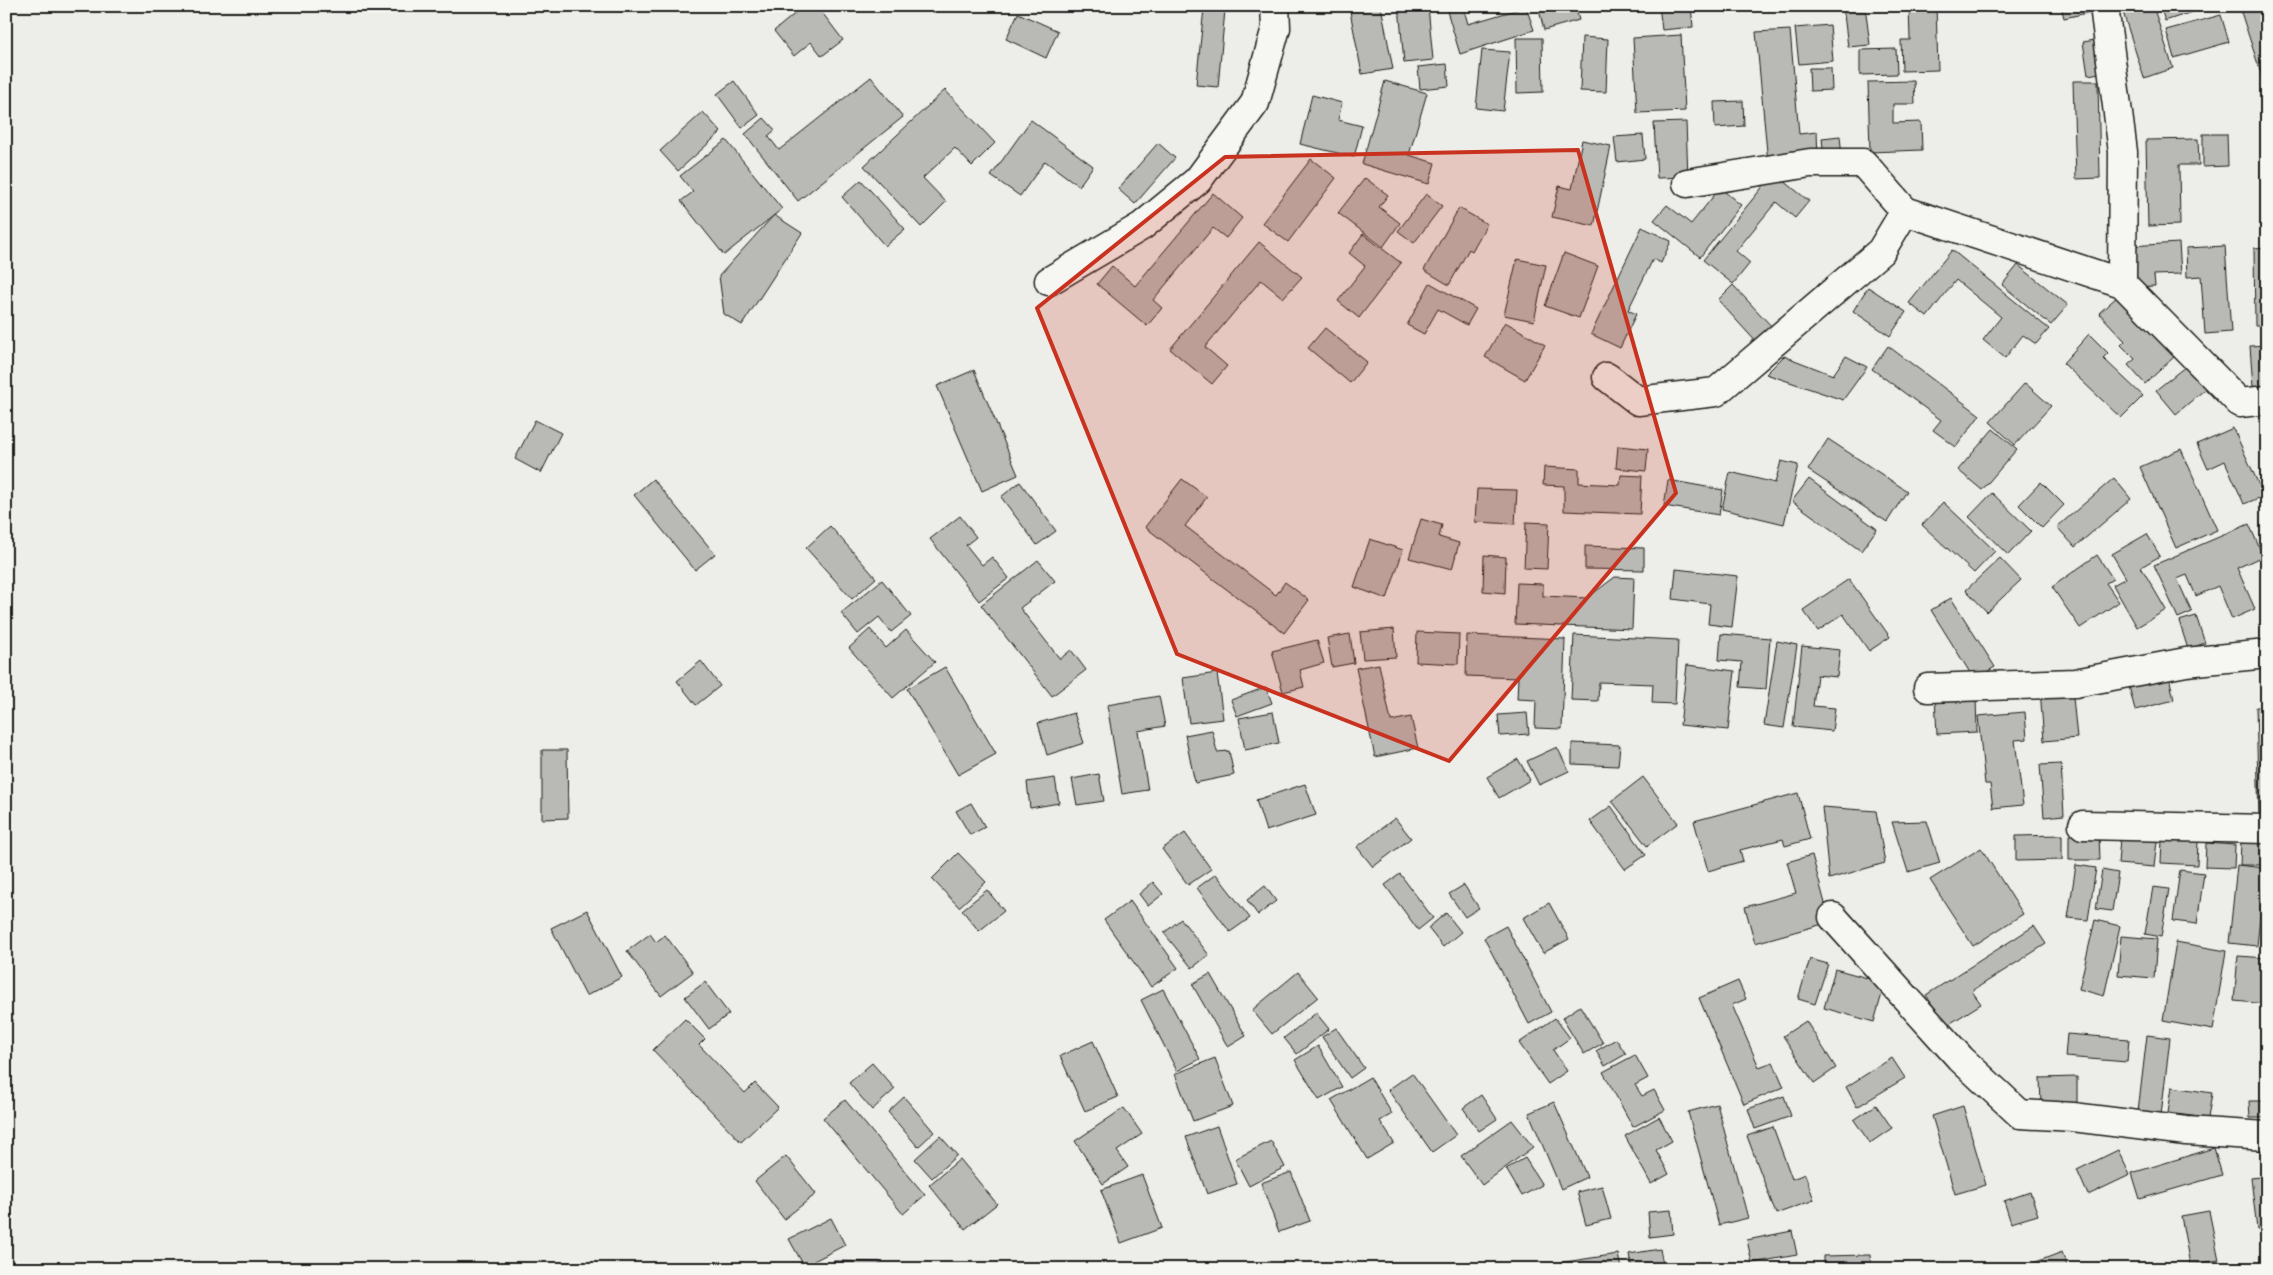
<svg xmlns="http://www.w3.org/2000/svg" width="2273" height="1275" font-family="'Comic Neue',sans-serif">
	<rect width="100%" height="100%" fill="#edede9"/>
	<filter id="ink" filterUnits="userSpaceOnUse"><feTurbulence type="fractalNoise" baseFrequency=".02" numOctaves="2"/><feDisplacementMap in="SourceGraphic" scale="10" xChannelSelector="R" yChannelSelector="G"/><feConvolveMatrix kernelMatrix="1 2 1 2 8 2 1 2 1" color-interpolation-filters="sRGB"/></filter>
	<g filter="url(#ink)">
		<path fill="#b9b9b6" stroke="#1c1c1c" d="M804 6H817L843 40 822 56 811 42 794 56 774 31Z
			M1349 6H1381L1393 69 1362 74Z
			M1399 6H1428L1433 60 1404 63Z
			M1463 6 1468 24 1526 7 1534 30 1460 54 1447 11Z
			M1538 6H1575L1579 20 1544 30Z
			M1659 6H1691L1693 27 1662 30Z
			M1843 6H1865L1870 45 1848 47Z
			M1909 6H1936L1938 70 1902 71 1901 40H1910Z
			M2061 6H2095L2096 11 2064 18Z
			M2121 6H2153L2173 68 2144 78Z
			M2160 6H2210L2165 21Z
			M2239 6H2267V92Z
			M1204 8 1225 10 1218 87 1196 85Z
			M1018 13 1058 31 1046 58 1006 39Z
			M2221 15 2229 42 2174 58 2166 30Z
			M1830 25 1833 61 1799 64 1795 28Z
			M1790 30 1799 134 1817 132 1818 159 1768 163 1756 32Z
			M1681 35 1685 111 1637 113 1633 38Z
			M1582 37 1608 39 1606 92 1580 91Z
			M1516 38H1542L1543 92 1517 93Z
			M2101 39 2105 72 2088 75 2083 42Z
			M1896 49 1897 74 1860 75V50Z
			M1482 50 1510 52 1503 111 1476 108Z
			M1447 64 1449 86 1420 89 1418 67Z
			M1809 68H1831L1832 90 1810 91Z
			M871 77 903 117 798 201 745 134 764 118 775 130 768 136 779 150Z
			M734 81 759 115 742 128 717 94Z
			M1385 81 1427 93 1409 155 1435 163 1429 184 1362 164Z
			M1914 81 1915 104H1893V123L1921 122 1922 150 1870 152 1868 82Z
			M2073 81H2098L2100 178 2076 179Z
			M945 90 995 143 972 166 955 148 923 178 946 202 921 227 864 166Z
			M1312 95 1342 103 1338 120 1362 126 1354 157 1300 144Z
			M1743 101 1744 126 1715 128 1714 102Z
			M703 112 721 132 678 171 660 151Z
			M1031 120 1093 166 1079 186 1045 161 1020 196 991 176Z
			M1686 122 1688 177 1657 178 1654 123Z
			M2203 134H2227L2228 166 2203 167Z
			M1643 135 1645 159 1617 162 1614 137Z
			M1840 136 1842 157 1824 159 1822 138Z
			M2198 139 2199 165H2179L2180 225 2148 226 2146 140Z
			M726 140 782 209 724 255 681 201 693 192 680 176Z
			M1582 140 1611 146 1594 226 1552 217 1559 186 1572 189Z
			M1158 143 1175 158 1135 204 1118 189Z
			M1311 159 1336 178 1288 242 1262 223Z
			M1774 173 1809 201 1795 218 1776 202 1736 251 1750 263 1733 284 1703 260Z
			M1365 178 1388 195 1379 207 1400 223 1383 247 1338 213Z
			M861 180 905 229 885 246 842 197Z
			M1720 188 1741 205 1700 257 1654 220 1667 205 1691 224Z
			M1213 193 1242 218 1226 238 1213 228 1153 300 1162 308 1147 326 1097 284 1112 266 1135 286Z
			M1426 194 1442 206 1414 243 1398 231Z
			M1459 208 1487 224 1472 251 1469 249 1449 285 1424 270Z
			M774 215 802 233 742 325 724 314 719 276Z
			M1642 227 1671 241 1661 263 1653 259 1628 310 1636 314 1620 348 1591 334Z
			M1363 234 1401 263 1359 318 1338 301 1365 266 1349 253Z
			M1259 242 1302 277 1283 298 1261 280 1205 347 1227 366 1212 384 1170 349Z
			M2179 243 2181 274 2154 275 2155 286 2132 287 2129 246Z
			M2225 246 2231 332 2205 334 2201 276 2187 277 2186 248Z
			M2267 247V326H2255L2254 248Z
			M1952 250 2049 329 2036 344 2023 335 2005 358 1983 340 2001 317 1956 280 1927 317 1909 303Z
			M1564 253 1598 266 1579 318 1545 306Z
			M1517 259 1546 265 1534 321 1504 315Z
			M2018 265 2068 305 2051 325 2002 285Z
			M1430 283 1476 309 1467 325 1438 309 1424 334 1407 325Z
			M1733 285 1774 329 1758 344 1718 300Z
			M1868 287 1906 312 1890 336 1853 311Z
			M2119 295 2175 356 2145 384 2128 365 2135 359 2121 345 2125 341 2099 313Z
			M1505 322 1545 345 1525 380 1485 357Z
			M1325 328 1367 362 1350 383 1308 348Z
			M2089 334 2108 353 2103 358 2143 396 2121 418 2063 363Z
			M2267 345V386L2253 387 2250 346Z
			M1888 346 1980 415 1956 447 1933 430 1941 420 1872 369Z
			M1784 356 1833 375 1846 356 1867 367 1843 400 1766 374Z
			M2191 362 2210 385 2176 414 2156 390Z
			M974 370 1018 475 982 491 937 386Z
			M2025 383 2051 406 2015 445 1990 422Z
			M535 420 561 433 541 473 515 459Z
			M2233 428 2264 496 2244 504 2225 461 2208 469 2197 444Z
			M1993 429 2017 449 1982 490 1958 470Z
			M1828 439 1907 491 1887 522 1808 470Z
			M1618 446 1648 449 1646 471 1616 468Z
			M2181 449 2217 530 2176 548 2140 467Z
			M1781 461 1798 465 1784 524 1722 509 1730 472 1775 483Z
			M1544 467 1579 469V483L1620 485 1621 475 1642 476 1640 514 1564 511V486L1543 485Z
			M2114 478 2131 499 2075 547 2057 527Z
			M653 479 715 554 695 570 634 495Z
			M1182 479 1207 497 1185 526 1276 595 1285 582 1309 600 1284 633 1145 527Z
			M1809 479 1877 529 1861 551 1792 501Z
			M1668 480 1723 490 1719 515 1664 506Z
			M1020 482 1056 531 1037 545 1001 497Z
			M2041 482 2064 505 2042 528 2019 505Z
			M1477 489 1517 490 1515 524 1475 522Z
			M1992 493 2031 531 2008 555 1969 517Z
			M1943 502 1995 551 1974 573 1922 525Z
			M960 516 976 537 966 545 982 565 992 557 1009 578 979 601 930 539Z
			M1421 519 1442 525 1439 537 1459 543 1452 569 1409 558Z
			M1526 522 1549 523 1547 569 1524 568Z
			M2249 524 2263 556 2237 568 2255 609 2232 619 2218 586 2196 596 2187 575 2177 579 2192 612 2178 618 2154 565Z
			M830 526 876 578 852 599 806 548Z
			M2147 534 2160 556 2141 567 2166 610 2137 627 2113 585 2126 578 2112 554Z
			M1370 539 1403 550 1387 599 1354 587Z
			M1585 546 1644 548V570L1585 569Z
			M1484 555 1506 557 1505 593 1483 591Z
			M2097 555 2113 579 2106 583 2119 602 2080 628 2052 587Z
			M2000 558 2021 580 1987 612 1966 590Z
			M1038 560 1055 581 1020 608 1060 659 1071 650 1086 670 1052 696 981 605Z
			M1676 569 1738 576 1732 627 1708 624 1710 604 1673 599Z
			M1615 577 1634 578 1632 629 1515 624 1517 583 1543 584V596L1587 598Z
			M1849 579 1890 637 1869 651 1843 614 1818 631 1803 610Z
			M882 580 911 616 891 632 879 617 858 634 841 613Z
			M1951 598 1995 667 1974 679 1931 610Z
			M2196 616 2205 643 2188 649 2179 621Z
			M870 629 886 648 906 630 935 662 893 698 849 648Z
			M1394 629 1396 657 1363 659 1360 632Z
			M1417 632 1459 634 1458 664 1416 662Z
			M1350 634 1354 663 1332 667 1327 638Z
			M1721 634 1770 638 1766 689 1740 687 1742 662 1719 660Z
			M1467 635 1565 639 1562 729 1535 728 1536 700 1517 699 1518 678 1466 676Z
			M1574 635 1678 640 1675 704 1652 703 1653 684 1599 682 1598 701 1571 700Z
			M1317 640 1324 663 1300 670 1304 687 1283 692 1272 651Z
			M1777 641 1797 645 1784 728 1764 725Z
			M1802 646 1840 650 1837 677 1817 675 1813 706 1835 708 1832 731 1793 727Z
			M701 661 720 686 696 705 677 681Z
			M1379 664 1391 721 1411 717 1418 748 1375 757 1356 668Z
			M1687 665 1735 671 1728 730 1680 725Z
			M945 667 996 754 958 775 907 689Z
			M1217 673 1223 719 1189 723 1183 678Z
			M2169 676 2174 700 2135 710 2129 686Z
			M1266 687 1272 703 1237 716 1231 700Z
			M2072 687 2077 738 2044 741 2040 690Z
			M1159 696 1165 726 1138 731 1148 790 1122 794 1107 705Z
			M1976 697 1977 732 1937 734 1935 698Z
			M2256 707H2267V819L2259 820Z
			M1273 712 1279 743 1245 750 1239 718Z
			M2025 712 2027 739 2015 740 2023 805 1993 808 1990 784H1985L1978 716Z
			M1074 713 1084 743 1047 755 1038 723Z
			M1527 713 1529 734 1500 736 1498 715Z
			M1212 730 1217 752 1229 751 1234 775 1195 783 1185 735Z
			M1572 743 1620 745 1618 766 1572 764Z
			M1557 747 1569 771 1539 785 1527 761Z
			M542 750H567L568 818 542 819Z
			M1518 759 1530 780 1499 798 1487 777Z
			M2061 764 2064 815 2044 817 2040 765Z
			M1099 774 1104 801 1077 805 1072 779Z
			M1643 777 1678 823 1647 846 1612 801Z
			M1055 778 1059 803 1030 808 1027 782Z
			M1305 784 1316 815 1266 831 1256 800Z
			M1798 793 1810 839 1785 846 1783 839 1740 850 1743 861 1708 871 1694 821Z
			M971 803 985 827 970 835 956 811Z
			M1611 806 1646 855 1625 869 1590 821Z
			M1822 807 1876 811 1885 863 1829 879Z
			M1395 818 1411 838 1373 867 1357 847Z
			M1927 821 1940 863 1908 872 1892 822Z
			M1185 833 1211 869 1188 885 1162 849Z
			M2062 835V860L2016 861V836Z
			M2069 835H2099L2100 860H2069Z
			M2120 838 2157 841 2154 867 2118 864Z
			M2162 840 2198 841 2197 865 2161 863Z
			M2241 842 2267 843V865H2240Z
			M2206 843 2235 845 2234 868 2205 867Z
			M1981 848 2023 914 1973 946 1930 880Z
			M958 853 986 882 959 907 932 879Z
			M1812 855 1830 922 1755 943 1745 907 1796 893 1787 862Z
			M2076 865 2096 868 2088 920 2068 918Z
			M2237 865 2265 868 2257 946 2229 943Z
			M2102 870 2118 873 2112 911 2096 909Z
			M2180 870 2204 873 2197 924 2173 921Z
			M1216 874 1250 918 1230 932 1197 888Z
			M1400 874 1433 918 1418 930 1385 885Z
			M1153 882 1163 894 1148 906 1139 894Z
			M1464 885 1479 908 1465 917 1449 894Z
			M1265 886 1276 901 1258 915 1247 900Z
			M2153 887 2169 889 2161 937 2145 934Z
			M987 890 1004 911 979 931 962 910Z
			M1130 901 1178 968 1151 987 1104 920Z
			M1549 903 1569 939 1543 953 1523 918Z
			M587 910 622 977 586 996 551 928Z
			M1446 913 1461 932 1443 947 1428 928Z
			M1181 919 1209 955 1192 968 1164 933Z
			M2265 919H2267V944H2263Z
			M2095 920 2120 926 2104 996 2079 989Z
			M1506 926 1551 1012 1529 1024 1484 938Z
			M2034 926 2046 944 1972 991 1981 1004 1946 1026 1926 995Z
			M650 934 656 942 665 935 693 972 661 996 627 951Z
			M2121 936 2157 939 2154 978 2118 975Z
			M2176 942 2226 951 2213 1030 2163 1021Z
			M2238 956 2267 958V1004L2234 1001Z
			M1810 959 1828 964 1815 1004 1798 999Z
			M1835 969 1885 983 1874 1022 1824 1008Z
			M1298 972 1318 997 1272 1034 1252 1010Z
			M1210 974 1246 1036 1228 1047 1192 984Z
			M1738 981 1746 999 1732 1005 1759 1067 1773 1062 1784 1087 1744 1104 1699 998Z
			M705 982 729 1014 709 1029 685 997Z
			M1163 989 1200 1059 1177 1071 1141 1000Z
			M1580 1006 1603 1043 1584 1054 1562 1018Z
			M1316 1013 1329 1029 1297 1054 1284 1038Z
			M1555 1018 1570 1038 1553 1050 1567 1071 1548 1084 1519 1043Z
			M685 1019 705 1039 699 1045 745 1093 755 1083 778 1107 741 1142 653 1050Z
			M1806 1021 1836 1068 1814 1083 1783 1036Z
			M1336 1028 1364 1068 1350 1078 1322 1037Z
			M2067 1034 2129 1039 2127 1062 2065 1057Z
			M2147 1035 2170 1038 2161 1115 2138 1112Z
			M1616 1039 1626 1054 1605 1066 1596 1051Z
			M1093 1041 1118 1097 1085 1111 1060 1056Z
			M1318 1046 1342 1087 1319 1100 1295 1060Z
			M1635 1055 1648 1078 1635 1085 1642 1096 1654 1090 1665 1110 1633 1127 1603 1072Z
			M1215 1058 1233 1106 1193 1121 1175 1074Z
			M1892 1058 1905 1078 1857 1107 1846 1087Z
			M872 1063 895 1089 872 1110 849 1083Z
			M1412 1073 1456 1135 1432 1152 1388 1090Z
			M1370 1077 1392 1114 1380 1121 1394 1143 1367 1159 1331 1100Z
			M2077 1077V1106H2041L2040 1078Z
			M2172 1087 2212 1093 2208 1118 2168 1113Z
			M1481 1095 1497 1119 1479 1131 1463 1108Z
			M1784 1096 1791 1116 1755 1129 1748 1109Z
			M904 1097 934 1132 918 1147 888 1112Z
			M845 1100 925 1195 903 1214 823 1118Z
			M2249 1101H2267V1118H2250Z
			M1554 1102 1587 1177 1561 1189 1529 1113Z
			M1717 1104 1748 1218 1719 1225 1688 1112Z
			M1876 1105 1892 1128 1870 1143 1854 1120Z
			M1963 1106 1986 1185 1955 1194 1932 1116Z
			M1124 1108 1142 1134 1117 1151 1128 1167 1103 1184 1075 1141Z
			M1659 1117 1672 1141 1656 1150 1669 1174 1651 1184 1625 1136Z
			M1512 1120 1533 1147 1482 1185 1461 1156Z
			M1217 1126 1237 1184 1207 1194 1186 1137Z
			M1773 1127 1792 1179 1805 1174 1814 1200 1776 1214 1747 1136Z
			M940 1136 957 1155 932 1178 915 1159Z
			M1271 1141 1285 1167 1249 1186 1235 1159Z
			M2214 1148 2222 1175 2140 1199 2132 1173Z
			M2118 1150 2130 1175 2088 1195 2077 1170Z
			M786 1156 816 1194 784 1219 755 1181Z
			M1525 1158 1542 1185 1522 1196 1506 1169Z
			M960 1159 997 1204 965 1229 929 1185Z
			M1291 1172 1310 1221 1279 1232 1261 1183Z
			M1142 1175 1162 1228 1121 1243 1101 1190Z
			M2267 1176V1229L2257 1230 2251 1178Z
			M1602 1186 1611 1219 1586 1225 1577 1192Z
			M2030 1192 2038 1215 2011 1223 2004 1201Z
			M1671 1210 1673 1234 1650 1237 1648 1212Z
			M2209 1211 2219 1260 2190 1265 2181 1216Z
			M831 1218 845 1245 804 1266 789 1239Z
			M1792 1231 1797 1255 1752 1263 1747 1240Z
			M1660 1249 1664 1269H1632L1629 1254Z
			M2062 1252 2068 1269H2018Z
			M1618 1254 1621 1269H1546L1545 1265Z
			M1870 1255 1871 1269H1823V1256Z
			M834 1261 880 1262V1269H834Z
			M1214 1264 1230 1269H1212Z"/>
		<g fill="none" stroke-linecap="round" stroke-linejoin="round">
			<defs>
				<path id="minor" d="M2104 6 2123 152 2122 283
					M1687 183 1810 163H1863L1905 211 2122 283 2240 403 2267 400
					M1049 281 1142 226 1198 180 1255 103 1276 28 1275 6
					M1607 377 1638 401 1716 392 1881 251 1905 211
					M1928 688 2075 683 2186 662 2267 654
					M2083 825 2267 829
					M1833 917 1961 1059 2020 1114 2073 1117 2186 1131 2267 1136"/>
			</defs>
			<use href="#minor" stroke="#1c1c1c" stroke-width="31"/>
			<use href="#minor" stroke="#f6f6f2" stroke-width="28"/>
		</g>
	</g>
	<path fill="#c8321e" fill-opacity="0.2" stroke="#c8321e" stroke-width="4" stroke-linejoin="round" d="M1578 150 1676 493 1449 761 1177 654 1037 308 1225 157Z"/>
	<rect width="2273" height="1275" fill="none" stroke="#f6f6f2" stroke-width="25"/>
	<rect x="12" y="12" width="2248" height="1250" fill="none" stroke="#1c1c1c" stroke-width="2" filter="url(#ink)"/>
</svg>
